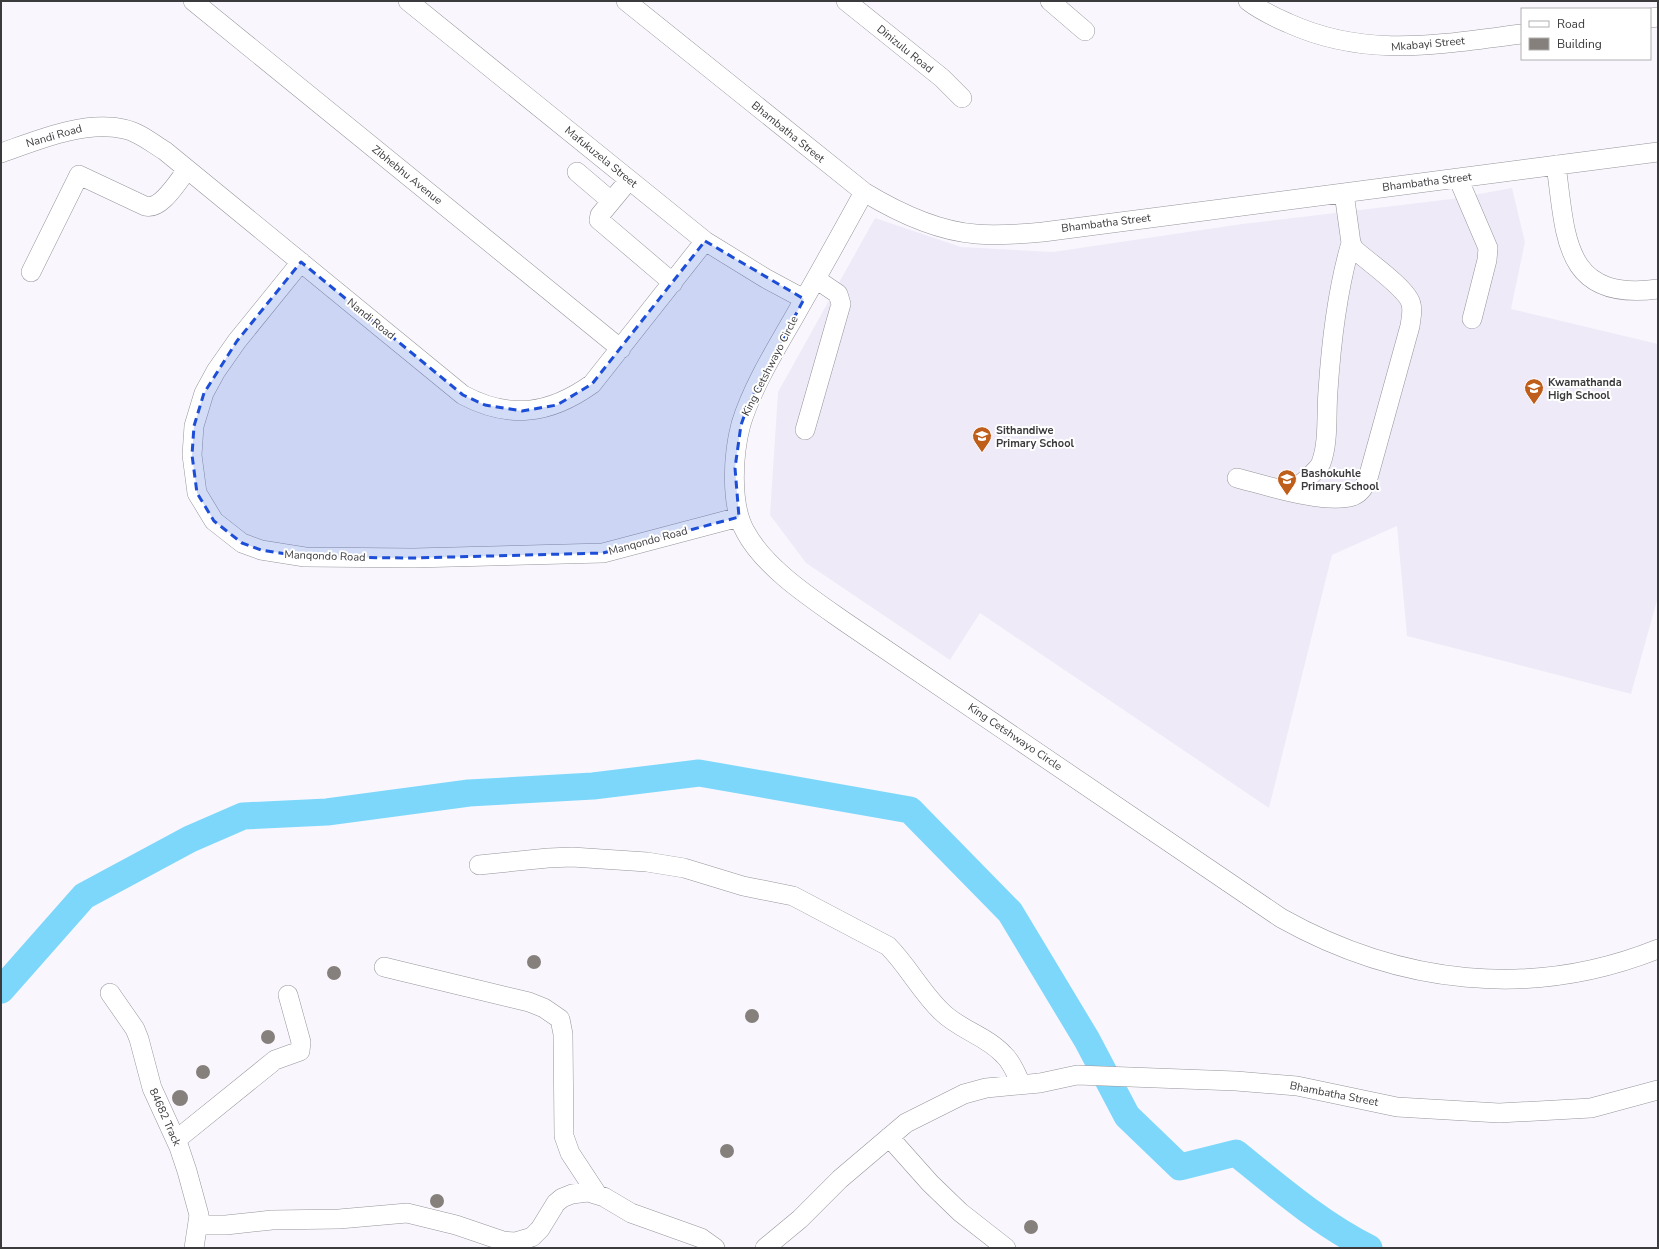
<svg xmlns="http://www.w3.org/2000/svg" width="1659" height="1249" font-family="'Nunito Sans',sans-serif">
	<rect width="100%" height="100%" fill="#f9f7fd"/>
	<path fill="#efeaf8" d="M1512 188 1525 242 1511 309 1658 344V597L1631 694 1407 636 1397 526 1332 555 1269 808 980 613 950 660 806 563 770 515 778 392 875 218 961 247 1053 252 1242 224 1451 199Z"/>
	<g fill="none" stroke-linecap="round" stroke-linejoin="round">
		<path stroke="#7dd7fb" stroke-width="27" d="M1 990 84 896 190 839 243 816 327 812 469 793 593 786 699 773 910 810 1010 912 1087 1040 1127 1116 1180 1167 1236 1153C1278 1187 1321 1224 1369 1248"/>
	</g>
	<path fill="#86807c" d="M527 962a7 7 0 1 1 14 0a7 7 0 1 1-14 0Z
		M327 973a7 7 0 1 1 14 0a7 7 0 1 1-14 0Z
		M745 1016a7 7 0 1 1 14 0a7 7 0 1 1-14 0Z
		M261 1037a7 7 0 1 1 14 0a7 7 0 1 1-14 0Z
		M196 1072a7 7 0 1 1 14 0a7 7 0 1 1-14 0Z
		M172 1098a8 8 0 1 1 16 0a8 8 0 1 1-16 0Z
		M720 1151a7 7 0 1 1 14 0a7 7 0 1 1-14 0Z
		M430 1201a7 7 0 1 1 14 0a7 7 0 1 1-14 0Z
		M1024 1227a7 7 0 1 1 14 0a7 7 0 1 1-14 0Z"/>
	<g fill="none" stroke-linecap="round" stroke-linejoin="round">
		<defs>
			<path id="minor" d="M193 1 621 349
				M408 1 705 241 765 278 804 299
				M626 1 864 192C897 212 936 231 976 234 998 236 1021 234 1043 232L1658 152
				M846 1 942 78 962 98
				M1050 1 1085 31
				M1248 1C1260 10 1274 17 1288 23 1367 59 1440 44 1522 34
				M1650 18 1658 17
				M1 153C38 140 85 120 124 129 139 132 152 143 165 151L463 395C510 420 550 414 592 384L705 241
				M1556 165C1566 237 1563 302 1658 289
				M577 172 611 201
				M1458 178 1488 248 1487 260 1472 319
				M629 180 600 215 599 220 673 283
				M864 192C841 234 817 277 793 319 774 352 752 388 741 424 733 454 730 504 745 531 765 569 814 600 848 624L1281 918C1399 984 1531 1000 1658 949
				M301 262 237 341 216 371 204 393 194 426 192 455 197 493 214 521 242 543 261 550 305 557 414 558 603 553 739 517
				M31 272 79 175 145 206C161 211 178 181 187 170
				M805 430 841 304 838 294 816 279
				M1237 478C1265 485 1326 505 1353 496 1361 493 1365 486 1368 478L1410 326C1411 318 1413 311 1411 304 1408 289 1367 261 1354 249L1351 243 1344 193
				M1293 491C1300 484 1317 472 1321 463 1329 442 1326 414 1328 391 1331 345 1338 287 1351 243
				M479 865 548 858 572 857 647 862 684 868 743 886 793 896 888 946C908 966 921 992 942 1012 960 1030 987 1036 1004 1055 1012 1062 1016 1074 1021 1084
				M384 967 529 1002 544 1008 560 1019 563 1034 564 1136 570 1153 597 1194
				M110 993 135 1029 139 1039 152 1088 179 1147 187 1171 199 1215 194 1248
				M889 1137 930 1183 960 1212 1006 1248
				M176 1140 275 1060 300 1051 301 1042 288 995
				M199 1225H226L272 1220 339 1219 407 1213 456 1225 503 1241 515 1242 532 1237 540 1229 556 1203 562 1198 572 1194 588 1192 604 1197 631 1213 701 1238 715 1248
				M765 1248 800 1219 840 1179 906 1123 964 1094 986 1088 1040 1083 1077 1075 1236 1081 1297 1086 1397 1107 1499 1113 1591 1108 1658 1090"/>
		</defs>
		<use href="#minor" stroke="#96949a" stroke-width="20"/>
		<use href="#minor" stroke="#fff" stroke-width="19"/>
	</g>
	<path fill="#1d4ed8" fill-opacity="0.2" stroke="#1d4ed8" stroke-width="3" stroke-dasharray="8 5" stroke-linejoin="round" d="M705 241 804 299 748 405 741 425 735 468 739 517 603 553 414 558 305 557 261 550 242 543 214 521 197 493 192 455 194 426 204 393 237 341 301 262 463 395 485 405 522 411 557 405 592 384Z"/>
	<defs>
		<symbol id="school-pin" viewBox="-11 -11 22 30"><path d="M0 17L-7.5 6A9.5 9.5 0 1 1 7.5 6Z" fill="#be5e1a" stroke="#fff"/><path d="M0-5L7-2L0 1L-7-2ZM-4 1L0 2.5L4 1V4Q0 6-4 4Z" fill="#fff"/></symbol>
	</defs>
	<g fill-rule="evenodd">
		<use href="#school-pin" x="1523" y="377" width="22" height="30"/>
		<use href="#school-pin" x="971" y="425" width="22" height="30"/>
		<use href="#school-pin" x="1276" y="468" width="22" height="30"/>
	</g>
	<g text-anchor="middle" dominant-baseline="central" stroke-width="4" stroke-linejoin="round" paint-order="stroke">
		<g font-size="11" fill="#3b3a3d" stroke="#fff">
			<text transform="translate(1428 44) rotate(-5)">Mkabayi Street</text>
			<text transform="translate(905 49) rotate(39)">Dinizulu Road</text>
			<text transform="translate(788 132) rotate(39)">Bhambatha Street</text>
			<text transform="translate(54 136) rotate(-16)">Nandi Road</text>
			<text transform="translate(601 157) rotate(39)">Mafukuzela Street</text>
			<text transform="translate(407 175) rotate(39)">Zibhebhu Avenue</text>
			<text transform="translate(1427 182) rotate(-7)">Bhambatha Street</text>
			<text transform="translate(1106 223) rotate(-7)">Bhambatha Street</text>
			<text transform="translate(371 319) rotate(39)">Nandi Road</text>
			<text transform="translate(770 366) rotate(-63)">King Cetshwayo Circle</text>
			<text transform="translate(648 541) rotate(-15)">Manqondo Road</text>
			<text transform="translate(325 556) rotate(2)">Manqondo Road</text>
			<text transform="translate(1015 737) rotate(34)">King Cetshwayo Circle</text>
			<text transform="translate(1334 1094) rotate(11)">Bhambatha Street</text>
			<text transform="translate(165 1117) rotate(66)">84682 Track</text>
		</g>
		<g font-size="11" font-weight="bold" fill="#3b3a3d" stroke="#fff" text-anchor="start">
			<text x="1548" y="382">Kwamathanda<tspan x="1548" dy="13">High School</tspan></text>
			<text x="996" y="430">Sithandiwe<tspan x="996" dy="13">Primary School</tspan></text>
			<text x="1301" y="473">Bashokuhle<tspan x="1301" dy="13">Primary School</tspan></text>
		</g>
	</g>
	<rect width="1659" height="1249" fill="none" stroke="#3b3a3d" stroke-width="4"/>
	<rect x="1521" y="8" width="130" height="52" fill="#ffffff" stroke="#b1b0b1"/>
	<rect x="1529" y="21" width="20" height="6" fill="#ffffff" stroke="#b1b0b1"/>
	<text x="1557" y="28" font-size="12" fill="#3b3a3d">Road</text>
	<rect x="1529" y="38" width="20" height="12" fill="#86807c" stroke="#b1b0b1"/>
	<text x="1557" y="48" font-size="12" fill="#3b3a3d">Building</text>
</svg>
